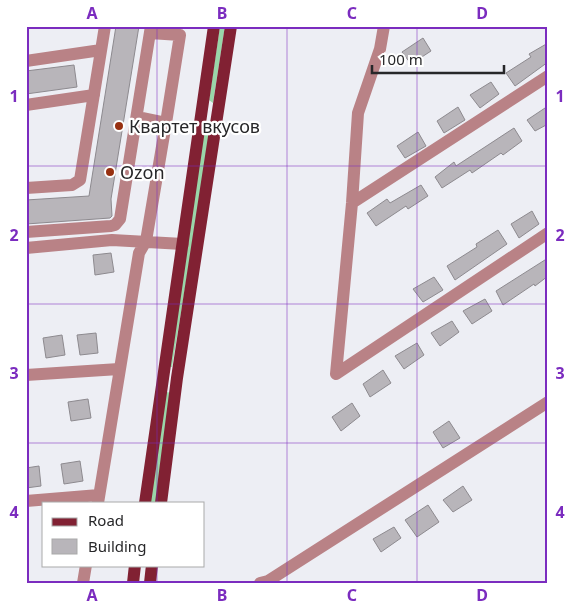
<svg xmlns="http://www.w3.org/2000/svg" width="574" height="609" font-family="'Noto Sans',sans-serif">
	<rect width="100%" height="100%" fill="#edeef4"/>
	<path fill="#9ad6a9" d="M220 26H225L213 103 209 100Z
		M204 123 212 125 172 367H168Z
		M166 392 173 393 156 503H150Z"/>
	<path fill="#b8b5ba" stroke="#8d8a8f" d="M116 26H139L111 199 112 216 110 218 26 224V200L89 196Z
		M423 38 431 51 411 64 402 52Z
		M548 43V62L515 86 506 73 531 57 529 54Z
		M74 65 77 87 26 94V71Z
		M491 82 499 94 480 108 470 95Z
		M548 106V124L535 131 527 120Z
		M458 107 465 120 444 133 437 121Z
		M514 128 522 141 503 155 501 153 472 173 470 170 442 188 435 177 454 162 456 166Z
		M418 132 426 146 405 158 397 146Z
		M421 185 428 196 408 209 406 206 376 226 367 213 387 199 390 203Z
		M532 211 539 224 519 238 511 224Z
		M498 230 507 244 455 280 447 266 477 247 476 244Z
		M111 253 114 272 95 275 93 255Z
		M548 258V276L535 286 534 284 503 305 496 291Z
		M434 277 443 290 423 302 413 289Z
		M485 299 492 311 472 324 463 311Z
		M452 321 459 332 440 346 431 333Z
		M96 333 98 353 80 355 77 335Z
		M62 335 65 355 46 358 43 338Z
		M417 343 424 355 404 369 395 356Z
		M383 370 391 383 370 397 363 384Z
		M88 399 91 418 71 421 68 402Z
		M352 403 360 416 341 431 332 417Z
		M449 421 460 438 443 448 433 432Z
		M80 461 83 481 64 484 61 464Z
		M39 466 41 486 26 488V468Z
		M463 486 472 500 453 512 443 500Z
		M428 505 439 522 417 537 405 520Z
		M394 527 401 538 381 552 373 539Z"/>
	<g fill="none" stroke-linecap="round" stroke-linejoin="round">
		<path stroke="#b98286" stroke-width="12" d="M150 33 180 35 166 123
			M26 61 101 50
			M26 105 94 95
			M26 188 72 185 80 180 105 26
			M352 203 548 76
			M26 232 111 226 115 225 120 219 151 26
			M26 248 112 240 183 244
			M336 374 352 203 358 113 380 49 384 26
			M336 374 548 233
			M26 375 119 369
			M26 501 99 495
			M98 503 139 253 146 241 166 123 137 117
			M83 583 86 565
			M260 583 268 581 548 402"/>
		<path stroke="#812133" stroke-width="12" d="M145 503 214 26
			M161 503 177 378 231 26
			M133 583 135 565
			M150 583 152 565"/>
	</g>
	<path fill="none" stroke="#7b2cbf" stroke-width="1" stroke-opacity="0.55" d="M157 26V503M287 26V583M417 26V583M26 166H548M26 304H548M26 443H548M157 565V583"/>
	<g fill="#973011" stroke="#fff" stroke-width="2">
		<circle cx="119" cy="126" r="5"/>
		<circle cx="110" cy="172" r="5"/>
	</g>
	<g text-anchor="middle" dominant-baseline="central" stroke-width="4.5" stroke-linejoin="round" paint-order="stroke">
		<g font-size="18" fill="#272729" stroke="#fff" text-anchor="start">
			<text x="129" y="126">Квартет вкусов</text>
			<text x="120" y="172">Ozon</text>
		</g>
	</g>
	<rect width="574" height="609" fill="none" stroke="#ffffff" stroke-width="55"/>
	<rect x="42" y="502" width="162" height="65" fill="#ffffff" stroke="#a9a9a9"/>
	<rect x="52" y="518" width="25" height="8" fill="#812133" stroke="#a9a9a9"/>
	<text x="88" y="526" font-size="15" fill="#272729">Road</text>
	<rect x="52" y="539" width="25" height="15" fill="#b8b5ba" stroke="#a9a9a9"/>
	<text x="88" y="552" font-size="15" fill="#272729">Building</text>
	<path d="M372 65v8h132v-8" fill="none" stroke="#272729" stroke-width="2.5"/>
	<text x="379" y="65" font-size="15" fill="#272729" stroke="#ffffff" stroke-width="4" paint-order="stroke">100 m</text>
	<rect x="28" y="28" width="518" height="554" fill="none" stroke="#7b2cbf" stroke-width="2"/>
	<g font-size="16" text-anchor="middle" font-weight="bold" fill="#7b2cbf">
		<text x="92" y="19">A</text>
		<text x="222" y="19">B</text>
		<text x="352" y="19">C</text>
		<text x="482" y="19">D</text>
		<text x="14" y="102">1</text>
		<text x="560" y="102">1</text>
		<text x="14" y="241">2</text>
		<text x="560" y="241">2</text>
		<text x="14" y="379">3</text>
		<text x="560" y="379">3</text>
		<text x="14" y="518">4</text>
		<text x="560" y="518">4</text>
		<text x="92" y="601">A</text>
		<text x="222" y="601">B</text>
		<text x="352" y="601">C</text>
		<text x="482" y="601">D</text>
	</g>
</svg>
